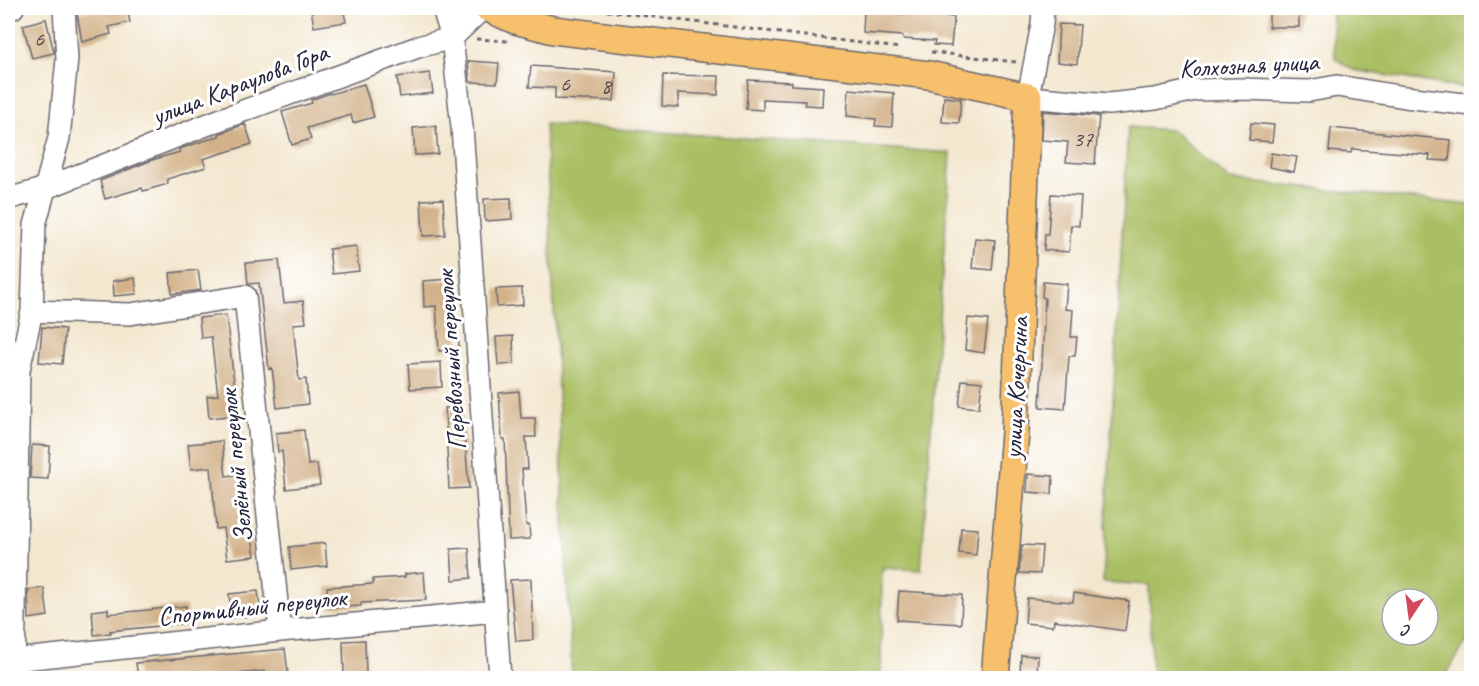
<svg xmlns="http://www.w3.org/2000/svg" width="1479" height="686" font-family="Caveat,sans-serif">
	<rect width="100%" height="100%" fill="#fff"/>
	<filter id="ink" filterUnits="userSpaceOnUse"><feTurbulence type="fractalNoise" baseFrequency=".0167" numOctaves="2"/><feDisplacementMap in="SourceGraphic" scale="12" xChannelSelector="R" yChannelSelector="G"/><feConvolveMatrix kernelMatrix="1 2 1 2 8 2 1 2 1" color-interpolation-filters="sRGB"/></filter>
	<filter id="wash" filterUnits="userSpaceOnUse"><feTurbulence type="fractalNoise" baseFrequency=".008" numOctaves="4" result="noise"/><feDisplacementMap in="SourceGraphic" scale="24" xChannelSelector="R" yChannelSelector="G"/><feGaussianBlur stdDeviation="1.35" result="paint"/><feColorMatrix in="noise" values="0 0 0 0 0 0 0 0 0 0 0 0 0 0 0 0 0 1.4 0 .05"/><feComposite in="paint" operator="in"/></filter>
	<g filter="url(#wash)">
		<rect width="100%" height="100%" fill="#f3e7cf"/>
		<path fill="#aabf63" stroke="#66704f" stroke-width="1.5" fill-rule="evenodd" d="M1331 8H1471V89L1353 70 1335 58Z
			M545 124 951 153 921 570 882 568 881 678H572Z
			M1128 127 1172 130 1230 180 1471 205 1472 462 1470 469 1472 470 1471 634 1444 678H1152L1149 585 1103 582ZM1392 599H1428V635H1392Z"/>
		<g id="blocks">
			<path fill="#d3b28a" d="M98 8H127L130 22 109 27 111 34 82 42 77 13Z
				M311 8H343L346 22 314 27Z
				M1269 8H1299V27H1269Z
				M864 11 905 14V11L954 17 951 46 934 45 935 41 903 39V36L863 33Z
				M46 19 54 53 32 58 23 25Z
				M1059 24 1080 25 1077 64 1057 62Z
				M468 61 499 63 497 83 470 82Z
				M531 66 616 72 614 101 555 99V88L529 87Z
				M430 73 433 93 400 97 397 77Z
				M663 75 719 76 718 95 678 93V107L662 106Z
				M748 80 792 82V85L823 87 822 106 805 105V101L763 99V110L746 109Z
				M364 84 374 117 353 123 351 115 307 128 311 139 292 145 282 112 312 103 311 100 330 93 331 94Z
				M849 89 894 93 892 127 875 126 876 119 847 116Z
				M944 97 961 99 959 123 942 122Z
				M1043 111 1099 116 1095 164 1066 162 1068 142 1042 140Z
				M1251 123 1274 125 1272 142 1249 140Z
				M245 124 252 144 203 159 206 167 167 179 168 184 143 191 142 188 105 199 100 181 152 160 180 152 179 149 219 136V134Z
				M436 126 438 154 415 155 413 128Z
				M1331 128 1451 140 1449 161 1429 160 1430 155 1352 149 1351 153 1329 151Z
				M1271 153 1297 157 1294 172 1269 167Z
				M1051 194 1081 196 1079 226 1071 225 1069 252 1044 250 1045 234H1048Z
				M511 198 512 219 485 221 484 199Z
				M443 199 445 235 423 236 421 200Z
				M975 238 995 240 992 270 972 268Z
				M356 246 359 271 332 274 329 249Z
				M279 260 284 303 303 301 306 323 293 324 299 380 306 379 308 404 277 408 272 368 269 369 259 283 248 284 246 263Z
				M198 270 201 290 172 294 170 273Z
				M135 278 137 294 114 296 113 281Z
				M451 279 454 327H458L459 350 439 351 436 306 424 307 423 281Z
				M1043 282 1067 284 1065 309 1073 310 1071 337H1077L1075 356H1069L1065 409 1040 407 1045 298 1042 297Z
				M522 288 523 305 497 307 496 289Z
				M226 315 238 415 209 418 207 396 218 395 211 337 201 338 199 318Z
				M968 318 988 320 984 353 965 350Z
				M42 327 65 329 62 364 39 362Z
				M513 336 514 364 498 365 496 337Z
				M441 362 442 387 410 389 408 364Z
				M962 380 982 382 979 408 959 406Z
				M519 391 521 418H535L536 437H526L528 469H522L526 525H529L530 539 509 540 505 439H502L499 393Z
				M445 408H462L469 488 449 489Z
				M304 430 308 465 317 464 320 485 286 489 282 451 278 452 276 433Z
				M222 441 226 476 242 474 255 556 227 559 223 528 216 529 211 467 191 469 188 444Z
				M32 445 50 446 48 479 30 478Z
				M1028 474 1053 476 1052 494 1027 492Z
				M961 528 978 529 976 555 959 553Z
				M325 543 327 566 291 570 289 547Z
				M1022 545 1042 546 1040 574 1019 573Z
				M469 548 471 578 453 580 451 549Z
				M424 572 426 600 361 603V606L328 608 327 587 373 584V579L405 577V574Z
				M531 579 533 640 516 641 510 580Z
				M44 588 48 616 29 619 28 590Z
				M258 591 261 615 232 618 229 594Z
				M899 591 962 595 961 624 897 620Z
				M1074 593 1129 601 1125 631 1054 620 1053 626 1025 623 1027 598 1073 602Z
				M186 606 188 623 110 631 111 633 94 635 92 611 108 609V614Z
				M365 640 366 674H344L343 641Z
				M285 649 288 673 265 676V671L200 678H138L136 663Z
				M1021 655 1038 656 1037 674 1020 673Z"/>
		</g>
	</g>
	<g filter="url(#ink)">
		<use href="#blocks" fill-opacity="0" stroke="#6b676f" stroke-width="1.5"/>
		<g fill="none" stroke-linecap="round" stroke-linejoin="round">
			<defs>
				<path id="minor" d="M443 8 452 38 462 127 500 678
					M1043 8 1042 24 1028 97 1109 104 1155 99 1195 90 1240 89 1309 91 1337 86 1405 97 1472 105
					M8 9 13 8
					M8 199 46 188 224 118 418 47 452 38 483 8
					M32 311 130 314 245 296 280 631
					M14 660 280 631 496 611
					M14 678 19 370 32 311 35 225 59 138 67 59 64 8"/>
				<path id="major" d="M488 8 515 20 553 30 929 75 1028 97 1015 433 995 678"/>
			</defs>
			<use href="#minor" stroke="#6b676f" stroke-width="24"/>
			<use href="#major" stroke="#6b676f" stroke-width="30"/>
			<path stroke="#6b676f" stroke-width="3" stroke-dasharray="4.5 4.5" stroke-linecap="butt" d="M562 8 599 10 900 48
				M476 39 508 41
				M931 52 1016 62"/>
			<use href="#minor" stroke="#fff" stroke-width="21"/>
			<use href="#major" stroke="#f7c06c" stroke-width="27"/>
		</g>
	</g>
	<g text-anchor="middle" dominant-baseline="central" stroke-width="6" stroke-linejoin="round" paint-order="stroke">
		<g font-size="22" fill="#4e464f">
			<text x="39" y="39">6</text>
			<text x="565" y="84">6</text>
			<text x="606" y="86">8</text>
			<text x="1083" y="139">37</text>
		</g>
		<g font-size="26" fill="#22223b" stroke="#fff">
			<text transform="translate(1249 65) rotate(-3)">Колхозная улица</text>
			<text transform="translate(240 84) rotate(-21)">улица Караулова Гора</text>
			<text transform="translate(451 360) rotate(-94)">Перевозный переулок</text>
			<text transform="translate(1016 388) rotate(-87)">улица Кочергина</text>
			<text transform="translate(236 466) rotate(-96)">Зелёный переулок</text>
			<text transform="translate(252 607) rotate(-6)">Спортивный переулок</text>
		</g>
	</g>
	<rect width="1479" height="686" fill="none" stroke="#fff" stroke-width="30"/>
	<g transform="translate(1410 617) rotate(193)"><circle r="28" fill="#ffffff" stroke="#a7a7b1" stroke-width="1.5"/>
	<path d="M0-4.5L10 22L0 15L-10 22Z" fill="#d1495b"/>
	<text y="-9" font-size="16" font-weight="bold" text-anchor="middle" fill="#22223b">С</text>
	</g>
</svg>
